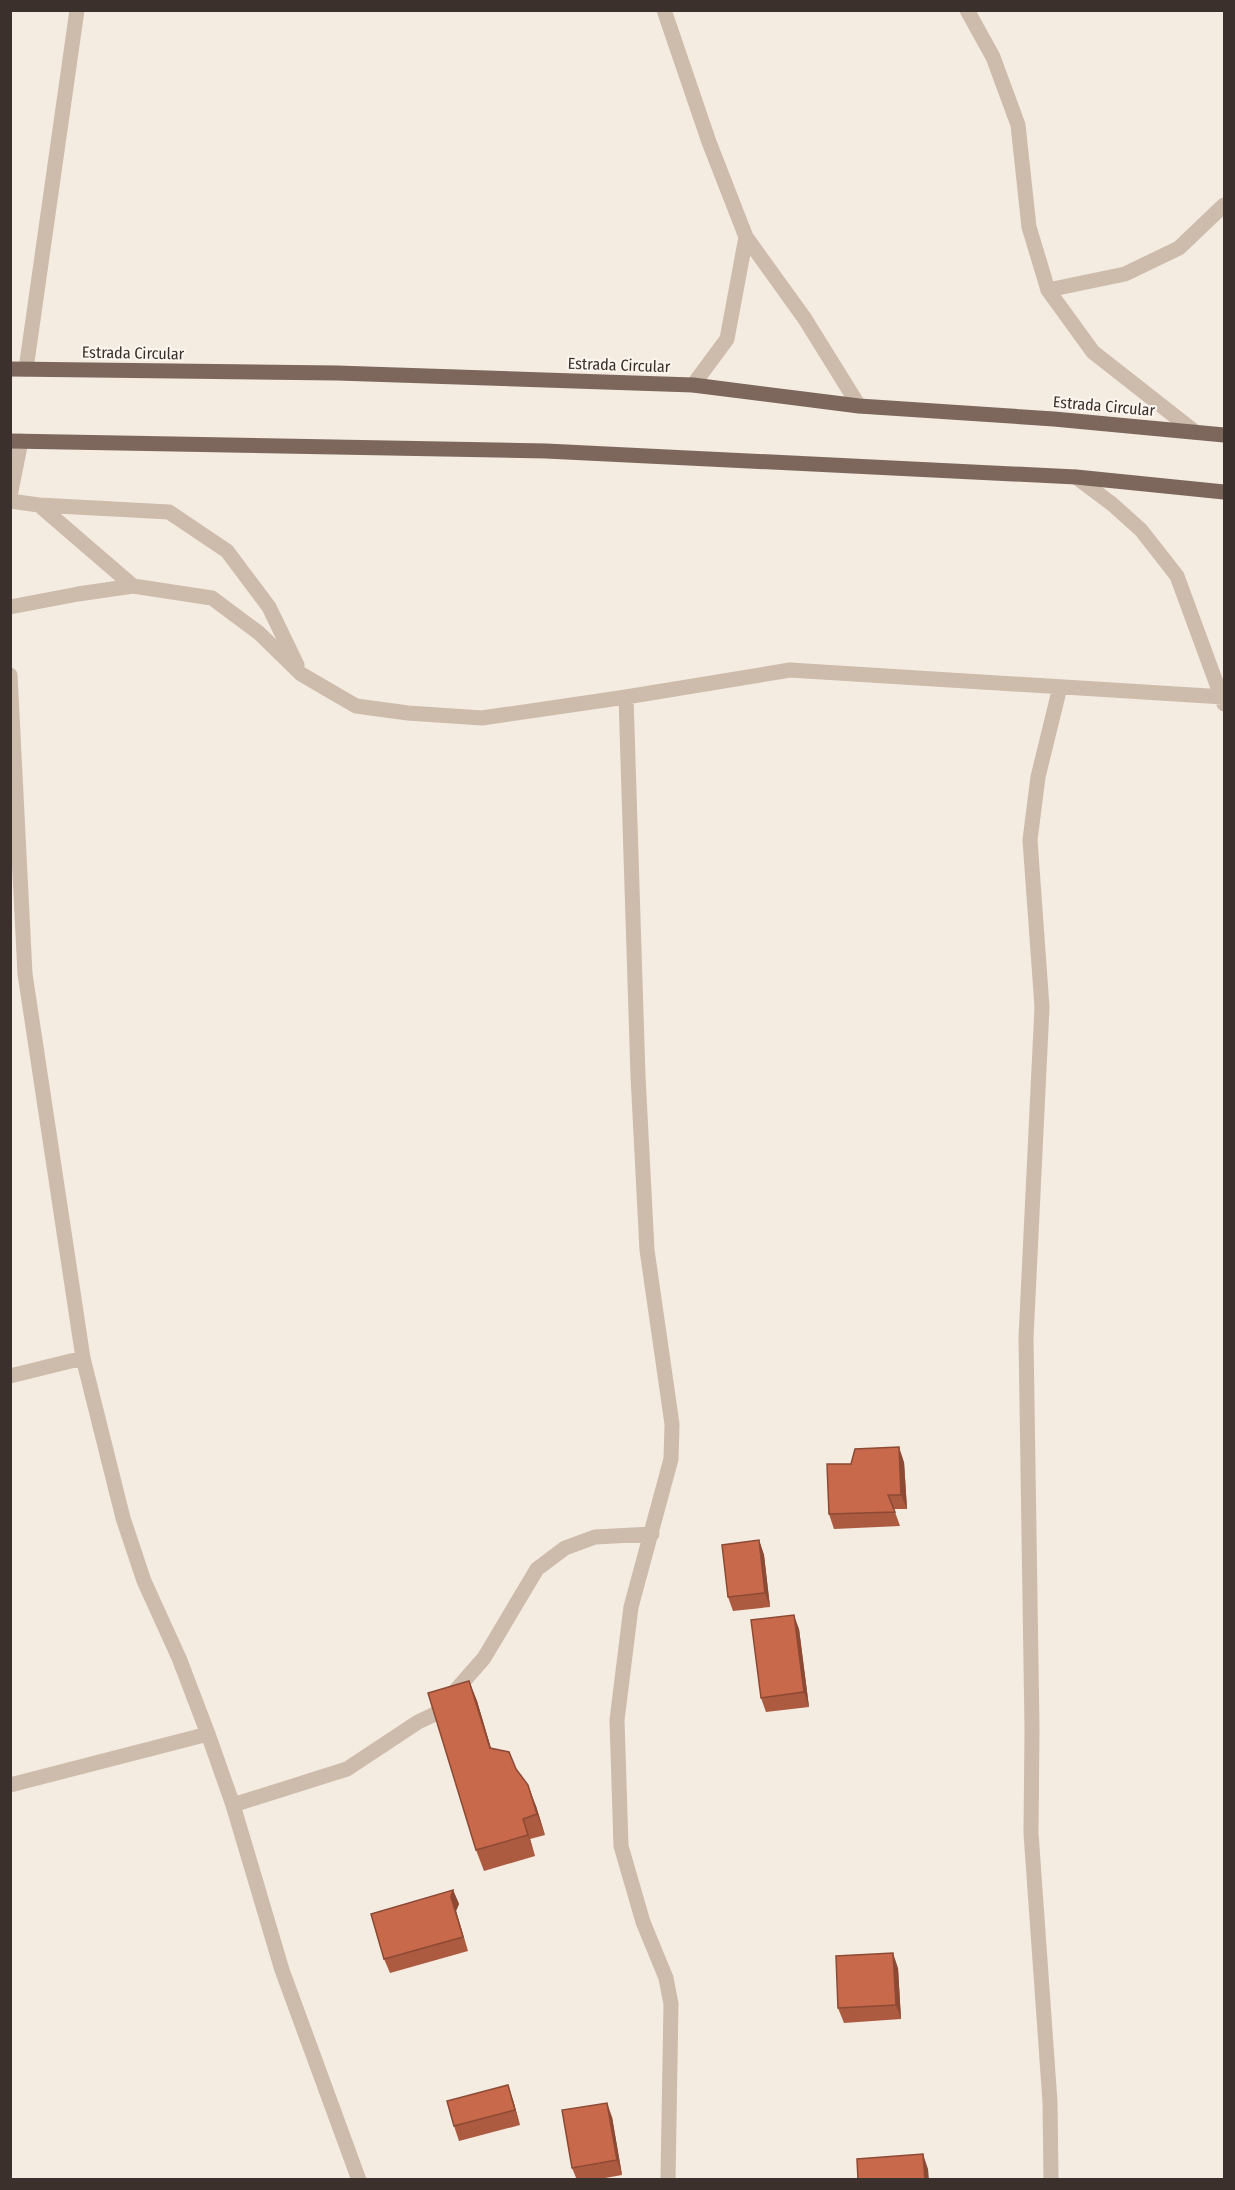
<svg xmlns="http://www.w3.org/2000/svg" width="1235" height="2190" font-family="'Fira Sans Condensed',sans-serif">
	<rect width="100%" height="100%" fill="#f4ebe1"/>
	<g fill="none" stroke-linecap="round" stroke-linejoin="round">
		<path stroke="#cdbbac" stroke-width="15" d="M664 10 709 142 746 237 805 319 859 406
			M967 10 993 57 1018 125 1029 227 1048 290 1093 352 1195 432
			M1048 290 1125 274 1179 248 1224 205
			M26 369 77 10
			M693 385 727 339 746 237
			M1076 477 1112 504 1141 530 1177 576 1224 704
			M10 496 21 441
			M10 501 39 505 169 512 227 551 269 607 297 665
			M39 505 133 586
			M10 607 78 594 133 586 212 598 259 633 301 674 356 706 408 713 482 718 626 697 790 670 1224 697
			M10 675 25 974 83 1358 123 1518 144 1581 179 1658 208 1734 233 1805 282 1970 359 2180
			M626 697 638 1076 647 1250 672 1424 671 1459 631 1607 617 1720 621 1846 643 1922 666 1978 671 2004 668 2180
			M10 1376 83 1358
			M10 1785 208 1734
			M233 1805 347 1769 418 1722 435 1714 484 1658 537 1569 565 1548 595 1537 652 1534
			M1051 2180 1050 2102 1031 1833 1032 1728 1026 1338 1042 1007 1030 840 1038 777 1060 687"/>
		<path stroke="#7d675c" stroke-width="15" d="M10 369 337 373 693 385 859 406 1054 419 1224 435
			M10 441 546 451 1076 477 1224 492"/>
	</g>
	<path fill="#ac5a40" d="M904 1462 907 1509H894L900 1526 834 1529 829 1514Z
		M759 1540 764 1555 770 1607 733 1611 728 1597Z
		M799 1629 809 1707 766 1712 761 1698Z
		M469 1681 477 1701 491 1748 516 1769 536 1806 545 1835 530 1839 535 1856 484 1871 476 1850Z
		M453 1890 459 1904 456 1911 468 1951 390 1973 384 1959Z
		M898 1968 901 2019 844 2023 838 2008Z
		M513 2100 520 2125 459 2141 454 2126Z
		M612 2117 622 2175 594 2180H577L572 2168Z"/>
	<path fill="#8c4a34" d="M899 1447 904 1462 907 1509 901 1495Z
		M759 1540 764 1555 770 1607 765 1593Z
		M794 1615 799 1629 809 1707 804 1692Z
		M469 1681 477 1701 497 1769 490 1748Z
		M528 1785 536 1806 545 1835 537 1814Z
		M523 1819 530 1839 535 1856 528 1835Z
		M453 1890 459 1904 456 1911 468 1951 451 1897Z
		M893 1953 898 1968 901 2019 896 2005Z
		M508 2085 513 2100 520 2125 515 2110Z
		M607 2103 612 2117 622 2175 617 2160Z
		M923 2154 928 2169 929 2180H925Z"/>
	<path fill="#c8694b" stroke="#8c4a34" stroke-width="1.5" d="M899 1447 901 1495H888L895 1512 829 1514 827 1464H851L855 1449Z
		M759 1540 765 1593 728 1597 722 1545Z
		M794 1615 804 1692 761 1698 751 1620Z
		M469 1681 490 1748 509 1752 516 1769 528 1785 537 1814 523 1819 528 1835 476 1850 428 1693Z
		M453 1890 451 1897 463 1937 384 1959 371 1914Z
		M893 1953 896 2005 838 2008 836 1956Z
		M508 2085 515 2110 454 2126 447 2101Z
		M607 2103 617 2160 572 2168 562 2110Z
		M923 2154 925 2180H858L857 2159Z"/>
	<g text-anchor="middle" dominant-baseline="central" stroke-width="4.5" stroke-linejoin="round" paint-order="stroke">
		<g font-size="16" fill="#3b302b" stroke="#fbf5ee">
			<text transform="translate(133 353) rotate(1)">Estrada Circular</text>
			<text transform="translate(619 365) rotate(2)">Estrada Circular</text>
			<text transform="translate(1104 406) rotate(5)">Estrada Circular</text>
		</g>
	</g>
	<rect width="1235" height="2190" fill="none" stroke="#3b302b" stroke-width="24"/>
</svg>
